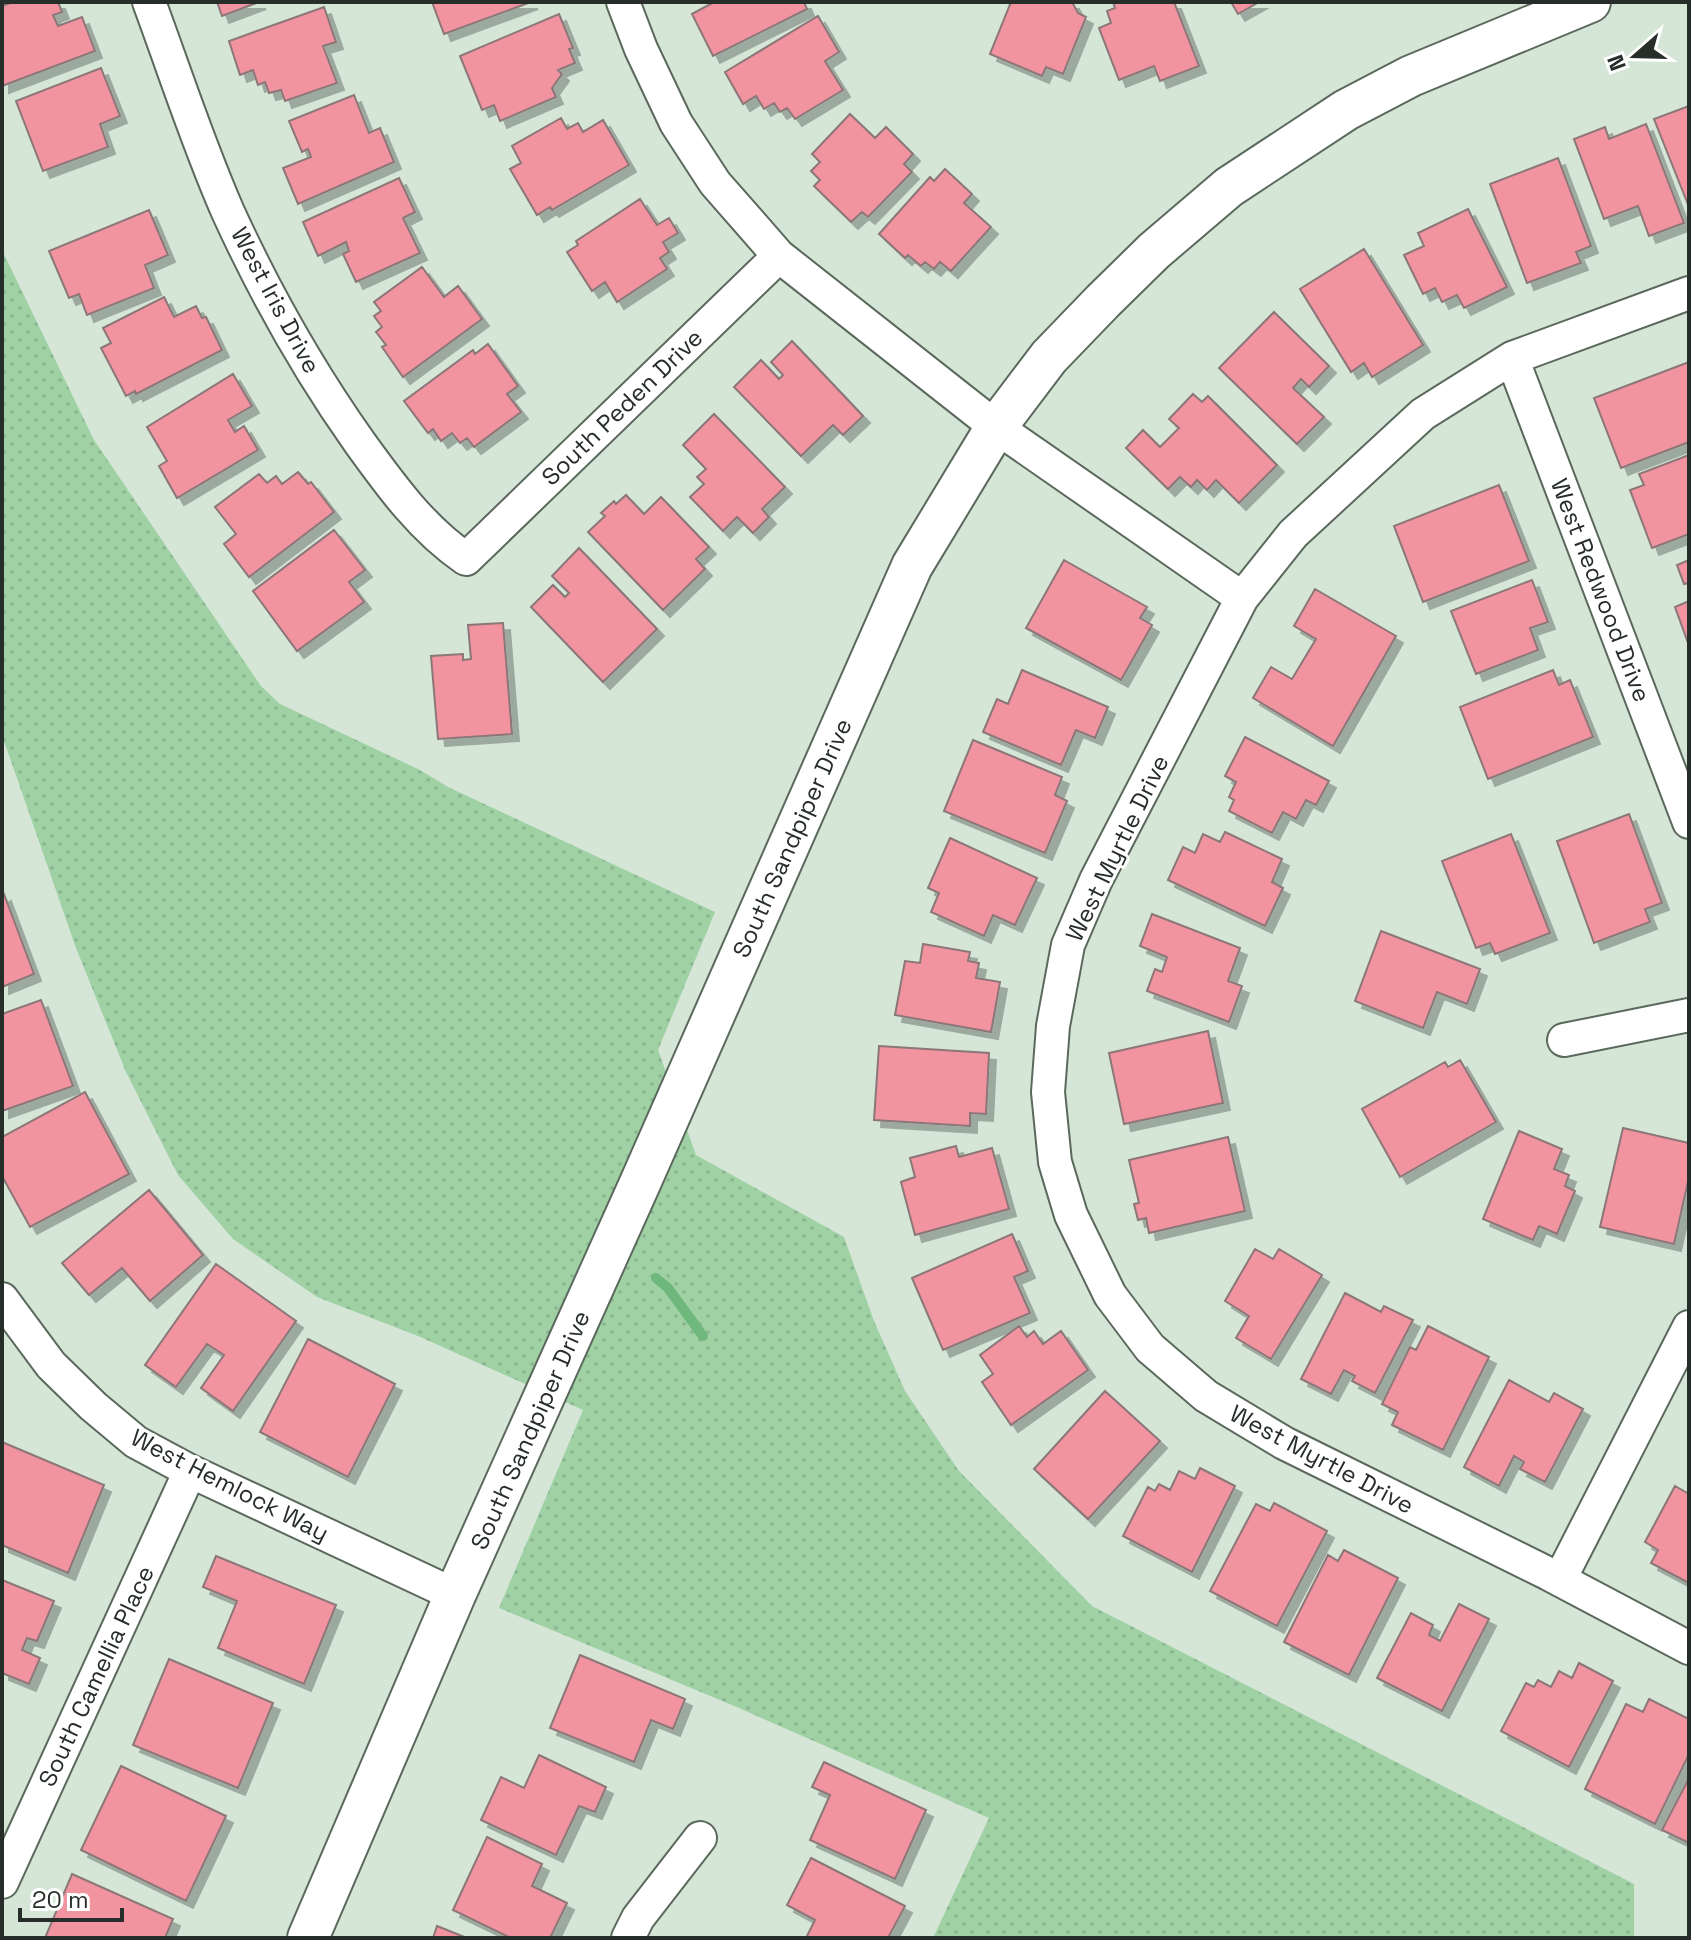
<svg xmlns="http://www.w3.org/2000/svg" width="1691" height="1940" font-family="'Space Grotesk',sans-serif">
	<defs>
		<pattern id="park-dots" width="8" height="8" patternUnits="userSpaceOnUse" patternTransform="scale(2)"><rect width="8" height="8" fill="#9fd1a5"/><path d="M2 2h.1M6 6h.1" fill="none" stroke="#89b48e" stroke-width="1.8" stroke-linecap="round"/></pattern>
		<filter id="shadow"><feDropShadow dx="7" dy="7" stdDeviation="0" flood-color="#0004"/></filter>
	</defs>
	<rect width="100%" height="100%" fill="#d5e6d7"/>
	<path fill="url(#park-dots)" d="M2 250 94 440 261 686 280 704 420 770 448 787 715 912 658 1050 696 1155 844 1237 874 1321 905 1391 959 1471 1092 1606 1634 1884V1938H933L989 1818 732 1705 499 1608 583 1410 418 1336 317 1297 233 1239 178 1175 126 1072 76 948 3 738Z"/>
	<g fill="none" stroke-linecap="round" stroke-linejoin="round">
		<path stroke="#6fb87b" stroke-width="10" d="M656 1278 668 1288 703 1336"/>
	</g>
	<path fill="#f293a0" stroke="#8b7678" stroke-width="2" filter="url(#shadow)" d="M13 2H58L62 12 53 15 58 26 82 17 95 51 2 86V6Z
		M217 2H259L222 16Z
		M432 2H531L444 34Z
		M804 2 807 9 713 56 692 14 714 2Z
		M1011 2H1072L1078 13 1086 17 1063 74 1046 67 1042 76 990 54Z
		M1113 2H1174L1199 66 1160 81 1154 66 1119 80 1099 28 1111 23 1107 11 1115 8Z
		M1231 2H1259L1238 14Z
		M324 7 336 42 323 46 337 83 285 101 281 90 269 93 265 82 258 85 253 70 240 75 229 41Z
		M559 14 573 48 569 49 575 63 558 70 562 74 552 88 556 97 500 121 494 105 482 110 460 56Z
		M818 16 839 52 825 61 843 90 795 119 787 108 780 112 774 103 764 109 756 96 743 104 725 72Z
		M101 68 120 116 100 124 108 147 43 171 16 101Z
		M354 95 369 133 380 128 394 162 298 204 283 168 311 157 308 149 302 152 289 121Z
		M1689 106V207L1654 119Z
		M850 114 875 138 886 127 913 154 904 164 912 172 868 217 862 212 851 222 814 186 820 180 811 171 820 162 812 154Z
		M561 118 567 129 578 123 583 132 603 120 629 165 552 210 550 207 537 215 510 169 521 163 512 146Z
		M1646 124 1684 223 1649 236 1638 206 1604 219 1574 139 1605 127 1609 139Z
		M1558 158 1591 246 1576 252 1581 263 1527 283 1490 184Z
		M945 169 972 194 964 203 991 227 951 271 940 262 934 269 925 262 921 266 908 255 905 258 879 234 930 177 934 181Z
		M399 178 415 212 403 218 420 253 356 282 343 254 349 251 346 242 318 256 303 222Z
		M640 199 657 225 669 218 678 233 663 242 669 252 660 258 667 269 617 302 605 282 592 291 567 252 578 245 576 241Z
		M1468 209 1507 287 1464 308 1457 295 1442 302 1435 288 1423 294 1404 255 1424 246 1418 233Z
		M149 210 168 255 145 265 154 288 87 315 79 294 69 298 49 251Z
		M1364 249 1423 345 1372 377 1364 363 1351 372 1300 289Z
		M422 267 444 297 458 286 482 319 403 377 382 347 386 345 376 332 382 327 374 316 381 311 374 302Z
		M164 297 174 317 196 306 202 318 206 317 222 350 136 394 135 391 126 396 101 348 111 343 103 328Z
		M1274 312 1329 366 1309 387 1301 379 1293 388 1324 417 1297 444 1219 368Z
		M792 341 863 416 843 435 833 425 801 456 734 387 761 360 779 379 783 375 771 362Z
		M488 344 518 386 507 394 521 412 474 447 467 438 460 443 452 433 441 441 433 429 428 433 404 401 473 350 475 354Z
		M1689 362V442L1621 468 1594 398Z
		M233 374 252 406 228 420 235 432 244 426 258 450 177 498 159 466 167 461 147 427Z
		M1193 394 1202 402 1208 396 1277 465 1239 503 1216 480 1207 490 1197 480 1191 487 1180 477 1168 489 1126 448 1143 430 1160 447 1179 428 1169 419Z
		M714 414 785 487 762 509 769 517 753 533 737 517 723 531 690 497 704 484 697 477 706 469 683 445Z
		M1689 455V534L1652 548 1630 490 1644 485 1639 474Z
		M298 472 308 484 311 482 334 512 249 577 224 544 236 534 215 507 259 474 267 483 276 476 282 484Z
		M1499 485 1529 561 1423 602 1394 526Z
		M626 495 644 514 661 497 709 547 696 559 705 569 663 610 588 532 605 516 601 513 614 501 616 504Z
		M334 530 365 570 349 582 364 602 297 651 253 591Z
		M579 548 657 629 603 682 531 607 553 585 565 597 569 593 552 576Z
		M1064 560 1147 607 1140 618 1152 625 1121 680 1026 628Z
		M1689 560V583L1684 584 1677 565Z
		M1532 580 1548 622 1530 628 1538 650 1476 674 1451 611Z
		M1315 589 1396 636 1333 746 1253 698 1271 667 1292 679 1316 639 1294 626Z
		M1689 601V642L1688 643 1675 607Z
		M503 623 512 734 438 739 431 656 463 654V660L471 659 468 625Z
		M1022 670 1108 707 1095 738 1076 730 1061 765 983 732 997 699 1008 704Z
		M1553 670 1559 685 1570 680 1593 737 1488 779 1460 707Z
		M1245 737 1329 781 1316 805 1306 800 1296 819 1283 812 1272 833 1229 811 1234 800 1229 797 1236 782 1225 776Z
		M973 740 1062 777 1055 795 1067 801 1045 853 944 811Z
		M1629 814 1662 903 1645 909 1650 922 1594 943 1557 841Z
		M1225 832 1282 859 1272 882 1283 888 1265 926 1168 880 1183 847 1195 853 1203 834 1220 842Z
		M1511 834 1550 933 1495 954 1490 943 1476 948 1442 861Z
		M950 838 1037 878 1015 925 993 915 984 936 931 912 939 893 928 888Z
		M4 894 34 974 2 987V895Z
		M1152 914 1240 948 1228 981 1242 986 1229 1022 1147 991 1155 969 1162 972 1167 957 1140 946Z
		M1381 931 1480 969 1467 1004 1437 992 1423 1028 1355 1001Z
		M923 944 970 952 968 961 979 963 976 978 1000 982 991 1032 895 1015 905 961 920 963Z
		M41 1000 73 1086 2 1111V1014Z
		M1208 1031 1223 1103 1124 1124 1109 1053Z
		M879 1046 989 1053 986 1114 970 1113V1126L874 1120Z
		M1460 1060 1496 1122 1400 1177 1362 1109 1445 1062 1448 1067Z
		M85 1092 129 1174 30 1227 2 1176V1137Z
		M1623 1128 1689 1143V1177L1674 1244 1600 1227Z
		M1519 1131 1562 1149 1554 1169 1569 1175 1565 1186 1575 1191 1557 1234 1539 1226 1533 1240 1483 1219Z
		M1228 1137 1245 1211 1149 1233 1146 1218 1138 1220 1134 1204 1139 1203 1129 1160Z
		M956 1146 959 1157 992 1148 1009 1209 915 1235 901 1182 915 1177 910 1158Z
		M149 1190 203 1255 150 1301 122 1268 89 1295 62 1263Z
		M1012 1234 1028 1271 1014 1277 1030 1313 943 1350 912 1278Z
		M1255 1249 1273 1259 1279 1249 1322 1275 1271 1359 1236 1338 1249 1316 1225 1301Z
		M216 1264 296 1321 233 1411 201 1388 224 1355 207 1344 176 1387 145 1365Z
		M1345 1293 1381 1312 1384 1306 1413 1320 1375 1393 1352 1381 1355 1376 1344 1370 1331 1394 1301 1379Z
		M1019 1326 1027 1337 1034 1331 1043 1344 1061 1331 1088 1370 1011 1425 982 1382 993 1374 980 1355Z
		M1428 1326 1489 1357 1443 1450 1392 1425 1398 1412 1382 1404 1410 1347 1416 1350Z
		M308 1339 395 1384 348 1477 260 1432Z
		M1509 1380 1549 1402 1554 1393 1583 1409 1545 1482 1520 1469 1524 1462 1514 1456 1499 1486 1464 1467Z
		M1105 1391 1160 1441 1088 1519 1034 1469Z
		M2 1442 104 1485 68 1573 2 1545Z
		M1200 1468 1235 1486 1192 1572 1123 1536 1148 1487 1155 1491 1159 1484 1170 1490 1179 1471 1195 1479Z
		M1675 1486 1689 1494V1583L1651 1563 1658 1550 1645 1542Z
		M1274 1503 1327 1531 1277 1626 1210 1591 1256 1504 1270 1511Z
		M1344 1550 1398 1578 1349 1675 1284 1642 1328 1555 1338 1561Z
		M216 1556 336 1605 304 1684 218 1648 237 1601 203 1587Z
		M2 1580 54 1601 37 1641 27 1638 22 1650 40 1658 29 1684 2 1673Z
		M1459 1604 1489 1619 1442 1711 1377 1678 1411 1613 1433 1625 1429 1635 1440 1641Z
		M580 1655 685 1699 673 1729 651 1720 634 1762 550 1728Z
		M169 1659 273 1703 238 1788 133 1745Z
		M1579 1663 1613 1681 1569 1767 1501 1731 1526 1683 1534 1687 1538 1680 1551 1687 1559 1671 1572 1678Z
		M1649 1699 1689 1719V1754L1655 1824 1585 1789 1626 1704 1643 1712Z
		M539 1755 606 1787 595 1812 579 1806 556 1855 481 1820 501 1777 524 1788Z
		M824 1762 926 1810 895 1879 810 1840 830 1795 812 1787Z
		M121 1766 226 1816 186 1901 81 1850Z
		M1689 1778V1843L1662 1830Z
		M487 1837 542 1864 532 1886 567 1903 550 1938H511L453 1910Z
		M811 1858 905 1906 888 1938H806L815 1920 787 1905Z
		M72 1874 173 1919 165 1938H45Z
		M437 1926 467 1938H433Z"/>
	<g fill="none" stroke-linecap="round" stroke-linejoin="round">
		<defs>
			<path id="minor" d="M149 2C175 72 198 144 228 212 265 293 309 371 360 443 391 486 422 529 466 559L779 256
				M623 2 641 49 676 123 715 183 779 256 996 427 1242 598
				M1689 293 1512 358 1423 414 1293 534 1242 598 1096 880 1068 945 1053 1026 1048 1092 1055 1162 1071 1215 1110 1295 1150 1348 1206 1396 1284 1443 1549 1574 1689 1648
				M1512 358 1689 822
				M1564 1040 1689 1015
				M2 1299 51 1365 93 1406 136 1442 190 1471 455 1595
				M1560 1579 1689 1327
				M2 1882 190 1471
				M628 1938 638 1918 700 1838"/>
			<path id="tertiary" d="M308 1938 455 1595 641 1181 912 566 996 427 1049 357 1103 301 1154 251 1229 187 1346 110 1411 76 1590 2"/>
		</defs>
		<use href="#minor" stroke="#5b695c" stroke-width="36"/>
		<use href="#tertiary" stroke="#5b695c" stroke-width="44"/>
		<use href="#minor" stroke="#fff" stroke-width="32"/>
		<use href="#tertiary" stroke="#fff" stroke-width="40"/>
	</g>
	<g text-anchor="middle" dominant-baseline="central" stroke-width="6" stroke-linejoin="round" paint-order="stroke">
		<g font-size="24" fill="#272d28" stroke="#fff">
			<text transform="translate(276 300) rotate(62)">West Iris Drive</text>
			<text transform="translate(622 407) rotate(-44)">South Peden Drive</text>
			<text transform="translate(1601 590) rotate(69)">West Redwood Drive</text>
			<text transform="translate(792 838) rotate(-66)">South Sandpiper Drive</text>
			<text transform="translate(1117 848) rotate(-64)">West Myrtle Drive</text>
			<text transform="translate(530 1430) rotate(-66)">South Sandpiper Drive</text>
			<text transform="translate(1322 1459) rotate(28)">West Myrtle Drive</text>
			<text transform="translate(230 1485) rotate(27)">West Hemlock Way</text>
			<text transform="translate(96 1676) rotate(-65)">South Camellia Place</text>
		</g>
	</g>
	<rect width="1691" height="1940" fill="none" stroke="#272d28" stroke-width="8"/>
	<g transform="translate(1635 56) rotate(250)" stroke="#ffffff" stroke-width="6" paint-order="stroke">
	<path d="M0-6L14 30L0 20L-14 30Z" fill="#272d28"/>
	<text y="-12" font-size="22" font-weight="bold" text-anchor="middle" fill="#272d28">N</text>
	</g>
	<path d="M20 1908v12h102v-12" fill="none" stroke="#272d28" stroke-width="4"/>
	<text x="32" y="1908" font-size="24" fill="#272d28" stroke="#ffffff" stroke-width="6" paint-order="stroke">20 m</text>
</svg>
